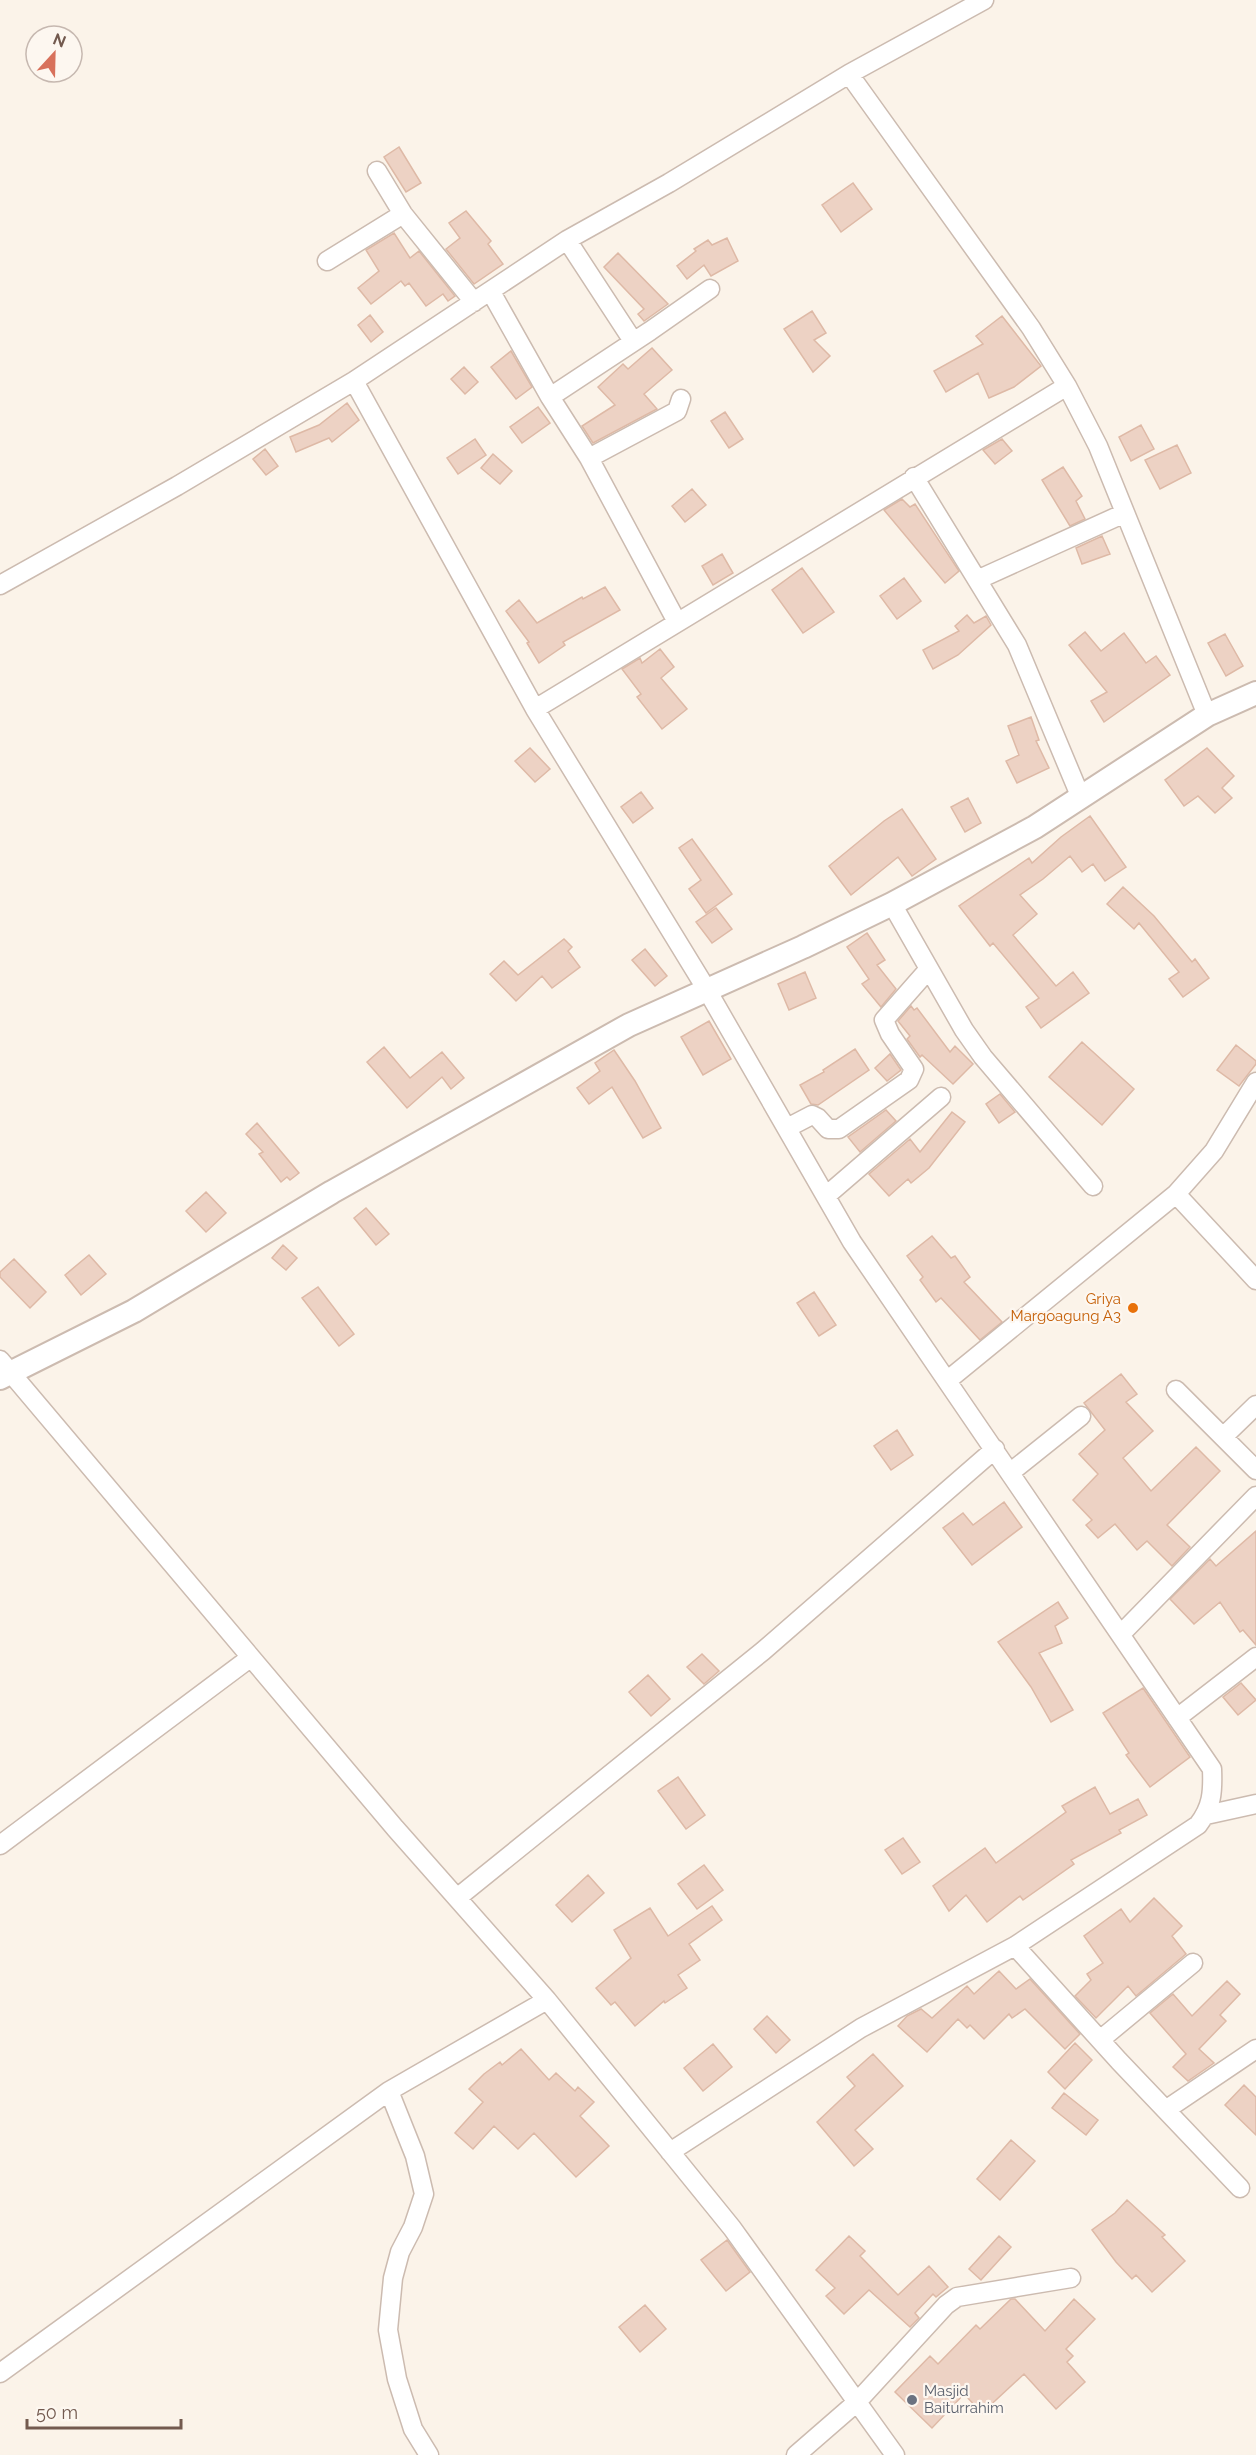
<svg xmlns="http://www.w3.org/2000/svg" width="1256" height="2455" font-family="Raleway,sans-serif">
	<rect width="100%" height="100%" fill="#fbf3e9"/>
	<path fill="#edd2c4" stroke="#deb9a6" stroke-width="1.5" d="M399 147 421 183 406 192 384 157Z
		M853 183 872 209 841 232 822 205Z
		M466 211 491 241 488 244 503 264 474 284 446 249 460 238 449 223Z
		M394 233 410 258 419 251 455 296 448 301 443 294 426 306 409 283 405 286 401 281 371 304 358 288 379 271 366 250Z
		M727 238 738 261 711 276 704 265 687 279 677 266 696 251 694 249 708 240 712 245Z
		M618 253 668 304 644 321 638 314 644 309 604 267Z
		M812 311 826 333 814 340 830 356 813 372 784 329Z
		M370 315 383 332 371 342 358 325Z
		M1002 316 1041 366 1014 387 989 398 978 373 946 392 934 371 983 344 976 336Z
		M652 348 672 370 644 394 657 409 593 443 582 426 615 405 598 387 623 364 628 369Z
		M511 351 532 387 516 399 491 367Z
		M464 367 478 382 465 394 451 379Z
		M347 403 359 420 332 442 329 438 296 452 290 437 319 425Z
		M538 407 550 423 522 443 510 427Z
		M725 412 743 439 729 448 711 421Z
		M1141 425 1154 449 1131 461 1119 437Z
		M475 439 486 455 458 474 447 458Z
		M1002 439 1012 451 995 464 983 450Z
		M1177 445 1191 473 1160 489 1145 460Z
		M265 449 278 466 266 475 253 459Z
		M493 454 512 471 500 484 481 468Z
		M1063 467 1082 496 1076 501 1085 519 1070 526 1042 480Z
		M692 489 706 505 685 522 672 506Z
		M902 499 910 507 915 504 959 571 945 583 884 510Z
		M1102 536 1110 554 1082 564 1076 548Z
		M722 554 733 573 713 585 702 566Z
		M802 568 834 612 803 633 772 590Z
		M904 578 921 601 897 619 880 596Z
		M605 587 620 610 563 642 565 645 539 663 527 643 529 642 506 611 519 600 537 623 582 597 583 599Z
		M967 615 974 623 986 616 991 625 958 655 933 669 923 650 959 631 955 626Z
		M1085 632 1101 651 1124 633 1146 663 1156 656 1170 675 1104 722 1091 701 1107 692 1069 645Z
		M1225 634 1243 666 1226 676 1208 643Z
		M660 649 674 667 661 678 687 709 662 729 637 697 641 694 622 669 640 658 642 663Z
		M1031 717 1039 740 1036 741 1049 768 1017 783 1006 761 1019 755 1008 726Z
		M530 748 550 769 535 782 515 761Z
		M1207 748 1234 776 1222 788 1232 798 1215 813 1198 796 1184 806 1165 780Z
		M641 792 653 808 633 823 621 807Z
		M968 798 981 823 965 832 951 807Z
		M902 809 936 859 912 876 898 857 851 895 829 866 884 821Z
		M1090 816 1126 867 1105 881 1093 864 1082 872 1070 856 1043 879 1020 895 1037 914 1013 935 1056 986 1073 972 1089 993 1041 1028 1026 1007 1039 998 993 943 990 946 959 906 1029 858 1032 863 1061 837Z
		M692 839 732 894 706 913 689 889 701 880 679 848Z
		M1123 887 1154 916 1192 962 1195 959 1209 978 1183 997 1169 979 1179 972 1139 923 1134 929 1107 904Z
		M716 908 732 929 712 943 696 922Z
		M867 933 885 960 877 965 896 989 881 1007 862 984 869 979 847 947Z
		M564 939 572 947 568 951 580 967 552 988 542 976 516 1001 490 974 504 961 518 975Z
		M645 949 667 976 655 986 632 960Z
		M805 972 816 998 789 1010 778 984Z
		M911 1006 914 1010 917 1008 950 1052 955 1046 973 1064 953 1084 922 1055 920 1057 907 1039 910 1036 898 1021Z
		M709 1021 731 1059 703 1075 681 1037Z
		M1082 1042 1134 1089 1102 1125 1049 1077Z
		M1236 1045 1256 1061V1064L1239 1086 1217 1070Z
		M384 1047 410 1078 442 1052 464 1078 451 1089 442 1077 407 1108 367 1062Z
		M855 1049 869 1070 818 1105 811 1104 800 1085 824 1072 823 1070Z
		M614 1050 635 1081 661 1128 643 1138 612 1087 589 1104 577 1088 600 1071 595 1063Z
		M890 1054 901 1070 887 1081 875 1068Z
		M1000 1094 1015 1112 999 1123 986 1104Z
		M886 1110 896 1121 860 1152 848 1137Z
		M952 1112 965 1122 929 1168 911 1183 908 1179 889 1196 869 1174 910 1139 920 1152Z
		M257 1123 299 1173 290 1180 287 1177 281 1182 259 1154 263 1152 246 1134Z
		M206 1192 226 1213 206 1232 186 1211Z
		M366 1208 389 1234 376 1245 354 1218Z
		M932 1236 951 1258 955 1256 970 1277 964 1282 1002 1322 980 1340 941 1298 936 1302 920 1280 923 1277 907 1256Z
		M283 1245 297 1258 286 1270 272 1258Z
		M89 1255 106 1274 81 1295 65 1275Z
		M14 1259 46 1292 30 1308 0 1277V1272Z
		M318 1287 354 1334 339 1346 302 1298Z
		M814 1292 836 1325 819 1336 797 1303Z
		M1121 1374 1137 1394 1126 1402 1153 1431 1123 1458 1151 1491 1196 1447 1220 1471 1167 1525 1190 1547 1172 1566 1147 1541 1137 1550 1115 1524 1098 1538 1086 1525 1092 1520 1073 1500 1098 1474 1079 1454 1105 1430 1084 1403Z
		M897 1430 913 1455 891 1470 874 1446Z
		M1004 1502 1022 1527 972 1565 943 1528 963 1513 973 1525Z
		M1256 1531V1645L1243 1630 1240 1632 1220 1602 1194 1624 1170 1599 1210 1559 1216 1566Z
		M1058 1602 1068 1618 1055 1626 1062 1643 1039 1653 1073 1710 1051 1722 1031 1687 998 1642Z
		M702 1654 719 1671 704 1684 687 1667Z
		M648 1675 670 1699 651 1716 629 1692Z
		M1241 1683 1256 1700 1238 1715 1223 1697Z
		M1143 1688 1190 1757 1150 1787 1126 1755 1129 1753 1103 1713Z
		M678 1777 705 1815 686 1829 658 1791Z
		M1095 1787 1110 1814 1138 1799 1147 1815 1119 1830 1121 1833 1071 1860 1074 1864 1023 1900 1020 1896 987 1922 966 1895 949 1911 933 1886 985 1848 996 1863 1066 1812 1062 1806Z
		M903 1838 920 1862 902 1874 885 1850Z
		M704 1865 723 1890 697 1909 678 1884Z
		M588 1875 604 1893 572 1922 556 1905Z
		M1154 1898 1182 1926 1172 1936 1186 1954 1136 1996 1128 1986 1096 2018 1075 1996 1091 1980 1087 1974 1103 1963 1084 1936 1121 1909 1130 1922Z
		M712 1906 722 1920 689 1944 700 1960 678 1975 687 1988 665 2003 664 2001 635 2026 615 2002 611 2005 596 1988 631 1958 614 1930 650 1908 668 1936Z
		M999 1971 1016 1989 1030 1979 1080 2034 1065 2049 1025 2009 1012 2018 1009 2014 984 2039 970 2025 967 2028 958 2019 927 2052 898 2026 907 2016 921 2009 932 2018 967 1986 974 1994Z
		M1227 1981 1240 1994 1220 2015 1226 2021 1199 2049 1214 2063 1188 2081 1173 2067 1186 2054 1150 2013 1173 1994 1192 2016Z
		M767 2016 790 2040 776 2053 754 2029Z
		M1075 2043 1092 2060 1065 2089 1048 2072Z
		M713 2044 732 2067 703 2091 684 2068Z
		M521 2049 549 2080 556 2073 575 2091 578 2087 594 2102 580 2116 609 2146 576 2177 534 2133 518 2149 494 2126 473 2149 455 2133 483 2102 469 2089 484 2074 500 2062 502 2065Z
		M873 2054 903 2086 855 2130 873 2149 854 2166 817 2122 855 2086 847 2077Z
		M1244 2085 1256 2097V2135L1225 2105Z
		M1064 2093 1098 2120 1086 2135 1052 2108Z
		M1011 2140 1035 2161 1000 2200 977 2179Z
		M1127 2200 1165 2235 1162 2237 1185 2261 1152 2292 1136 2275 1132 2279 1116 2262 1092 2230 1115 2213Z
		M849 2236 865 2251 860 2256 898 2295 929 2266 948 2287 936 2297 933 2294 915 2313 919 2318 910 2327 869 2290 844 2314 826 2296 835 2288 816 2270Z
		M999 2236 1011 2247 981 2280 969 2269Z
		M727 2240 750 2272 726 2291 701 2260Z
		M1011 2299H1015L1045 2331 1074 2299 1095 2319 1066 2349 1073 2356 1067 2362 1085 2382 1056 2409 1024 2374 982 2413 964 2394 932 2428 895 2392 930 2356 938 2364 976 2325 980 2329Z
		M645 2305 666 2329 640 2352 619 2327Z"/>
	<g fill="none" stroke-linecap="round" stroke-linejoin="round">
		<defs>
			<path id="minor" d="M849 74 1031 328 1067 386 1098 446 1207 715
				M377 171 403 214 474 302
				M567 240 633 341
				M327 261 403 214
				M491 292 550 397 589 458 677 622
				M354 381 535 709 707 990 852 1242 1212 1769C1213 1792 1212 1807 1198 1825L1015 1946 861 2028 670 2152
				M550 397 650 331 710 289
				M589 458 677 411 681 399
				M914 477 1017 645 1081 798
				M977 580 1125 513
				M0 585 177 486 354 381 567 240 669 183 849 74 984 0
				M535 709 1067 386
				M892 904 964 1030 983 1057 1093 1186
				M787 1128 812 1115 818 1118 828 1129H839L909 1080 914 1069 890 1034 884 1020 928 970
				M1176 1194 1256 1280
				M826 1196 941 1097
				M0 1360 395 1828 547 2000 732 2228 895 2455
				M948 1380 1176 1194 1214 1151 1256 1082
				M1176 1390 1223 1437
				M1256 1405 1223 1437 1256 1470
				M1011 1472 1081 1416
				M1121 1634 1256 1496
				M1177 1718 1256 1657
				M1206 1815 1256 1804
				M0 1845 250 1658
				M457 1898 763 1651 995 1449
				M1015 1946 1119 2061 1240 2188
				M1100 2040 1193 1963
				M389 2091 415 2156 424 2194 413 2227 400 2252 393 2278 388 2330 397 2379 413 2429 429 2455
				M1167 2109 1256 2049
				M0 2373 389 2091 547 2000
				M796 2455 857 2402 946 2305 957 2297 1071 2278"/>
			<path id="tertiary" d="M0 1378 134 1311 332 1192 629 1025 803 947 892 904 1035 827 1207 715 1256 693"/>
		</defs>
		<use href="#minor" stroke="#ccbbb0" stroke-width="21"/>
		<use href="#tertiary" stroke="#ccbbb0" stroke-width="26"/>
		<use href="#minor" stroke="#fff" stroke-width="18"/>
		<use href="#tertiary" stroke="#fff" stroke-width="22"/>
	</g>
	<circle fill="#e8710a" stroke="#fdf7f0" stroke-width="2" cx="1133" cy="1308" r="6"/>
	<circle fill="#6b7280" stroke="#fdf7f0" stroke-width="2" cx="912" cy="2400" r="6"/>
	<g text-anchor="middle" dominant-baseline="central" stroke-width="4.5" stroke-linejoin="round" paint-order="stroke">
		<g font-size="15" fill="#c56008" stroke="#fdf7f0" text-anchor="end">
			<text x="1121" y="1299">Griya<tspan x="1121" dy="17">Margoagung A3</tspan></text>
		</g>
		<g font-size="15" fill="#5b616d" stroke="#fdf7f0" text-anchor="start">
			<text x="924" y="2391">Masjid<tspan x="924" dy="17">Baiturrahim</tspan></text>
		</g>
	</g>
	<g transform="translate(54 54) rotate(22)"><circle r="28" fill="#fdf7f0" stroke="#c6b8b0" stroke-width="1.5"/>
	<path d="M0-4.5L10 22L0 15L-10 22Z" fill="#d8715b"/>
	<text y="-9" font-size="16" font-weight="bold" text-anchor="middle" fill="#735a4f">N</text>
	</g>
	<path d="M27 2419v9h154v-9" fill="none" stroke="#735a4f" stroke-width="3"/>
	<text x="36" y="2419" font-size="18" fill="#735a4f" stroke="#fdf7f0" stroke-width="4.5" paint-order="stroke">50 m</text>
</svg>
